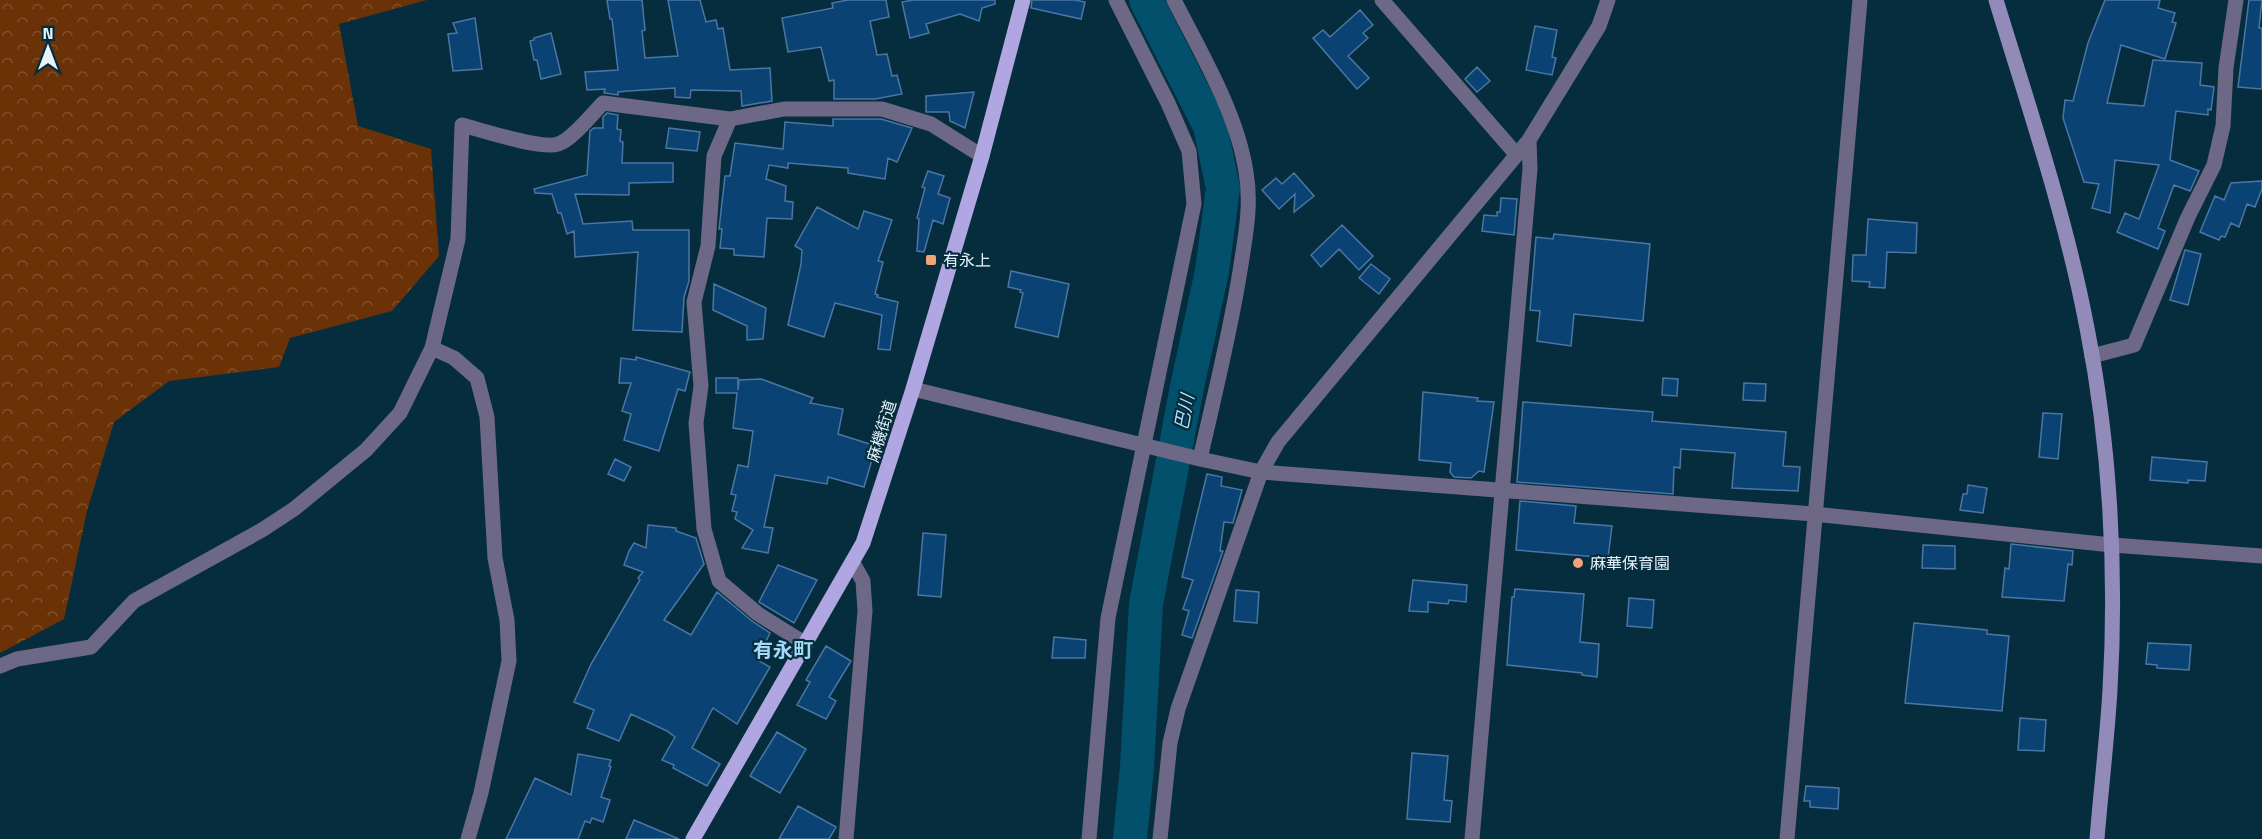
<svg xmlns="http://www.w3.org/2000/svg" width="2262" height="839" font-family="'Titillium Web','Noto Sans JP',sans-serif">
	<defs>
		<pattern id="forest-crowns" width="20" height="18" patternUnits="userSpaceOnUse" patternTransform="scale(1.5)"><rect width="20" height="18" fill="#6b3207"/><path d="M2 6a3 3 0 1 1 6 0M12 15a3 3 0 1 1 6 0" fill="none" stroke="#80502c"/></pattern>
	</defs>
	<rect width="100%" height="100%" fill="#062d3d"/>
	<path fill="url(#forest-crowns)" d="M0 0H427L339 24 358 126 431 149 439 256 392 311 290 338 279 367 169 381 114 422 87 511 64 619 0 653Z"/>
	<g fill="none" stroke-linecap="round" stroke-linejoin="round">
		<path stroke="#03506c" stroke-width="34" d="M1130 839 1137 767 1146 604 1186 392 1212 271 1223 188 1210 126 1146 0"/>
	</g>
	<path fill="#0a4273" stroke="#4b76a4" stroke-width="1.5" d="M607 0H642L645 30 642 31 645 58 678 56 668 0H700L706 22 716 20 718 29 723 28 730 70 770 68 772 101 742 106 741 91 691 90 690 98 675 97V88L628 91 618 92V95L604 93 605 89 587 90 585 72 618 70 612 19H610Z
		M848 0H886L889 17 870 21 877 55 887 54 892 76 897 75 902 94 875 99H834V80L829 81 821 47 788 52 782 18 833 8 832 3Z
		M913 0H995V4L982 8 979 21 960 14 926 24 929 33 910 38 902 2Z
		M1032 0H1075L1085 2 1081 19 1031 8Z
		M2105 0H2160L2158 8 2175 13 2172 22 2176 23 2165 59 2121 45 2107 103 2144 106 2153 60 2202 63 2200 85 2214 87 2211 110 2208 109V115L2176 111 2170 160 2199 171 2190 191 2174 185 2158 228 2165 231 2158 249 2117 232 2125 213 2139 219 2159 165 2115 160 2110 213 2092 208 2099 184 2084 182 2063 118 2065 100 2073 101 2088 43Z
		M2249 0H2262L2259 28H2262V89L2238 87Z
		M1360 10 1373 25 1363 33 1368 38 1348 56 1369 78 1357 89 1313 38 1323 30 1330 37Z
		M475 18 482 69 453 71 448 34 457 33 453 23Z
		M1535 26 1557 30 1552 57 1556 58 1552 75 1526 70Z
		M551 33 561 74 541 79 537 60H534L530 41 534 40V38Z
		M1477 67 1490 81 1477 92 1465 79Z
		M974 92 965 128 950 121 949 112H926V96Z
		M607 113 618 115 617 129 621 130 620 141 623 142 622 163H673V182L629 183V195L575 194 583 224 632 221 633 230H689V281L684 297 682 332 633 330 638 252 575 257 574 231 567 234 561 213H558L552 194 535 193 534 189 587 175 590 131 594 128H603V117Z
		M833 119H881L912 128 897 162 888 158 885 179 848 173V168L788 163V168L769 165 766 179 786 186 785 201 793 202 792 219 767 218 764 257 734 255V249L720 248 722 229H719L725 176H730L735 143 783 149 785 122 833 126Z
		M669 128 700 132 697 151 666 148Z
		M928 171 944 176 938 194 950 198 943 224 933 220 924 252 917 251 919 219 917 218 925 188 922 187Z
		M1294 173 1314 196 1294 212 1295 194 1279 209 1262 190 1276 178 1282 184Z
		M2262 181V189L2255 207 2247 204 2239 227 2231 223 2225 237 2221 236 2219 240 2200 232 2215 196 2224 200 2231 183Z
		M1501 198 1517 199 1514 235 1482 231 1484 215 1497 216V212H1500Z
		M817 207 858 229 864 211 892 220 878 261 883 262 875 294 878 295 877 297 898 302 890 350 878 349 882 315 835 303 824 337 788 325 801 264 802 250 795 246Z
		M1868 219 1917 223 1916 253 1887 252 1885 288 1869 287 1870 282 1852 281 1853 255H1866Z
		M1342 225 1373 256 1359 270 1339 249 1321 267 1311 255Z
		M1554 234 1650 244 1643 321 1574 314 1571 346 1537 341 1540 311 1530 310 1536 237 1553 239Z
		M2185 250 2201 254 2188 305 2170 300Z
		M1371 264 1390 279 1379 294 1359 278Z
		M1011 271 1069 284 1058 337 1015 327 1023 293 1020 292 1021 290 1008 287Z
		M714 284 766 308 763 339 747 340V326L713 310Z
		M636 357 690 372 685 391 678 389 659 451 624 440 631 414 622 411 631 383H619L621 358 636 360Z
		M716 378H738V390L739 380 761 379 813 398 810 403 843 409 838 434 876 446 864 487 828 477 827 484 775 475 764 527 773 528 768 553 742 548 753 530 735 519 737 512 732 511 736 495 731 494 738 465 748 467 753 431 733 428 737 393H716Z
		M1663 378 1678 379 1677 396 1662 395Z
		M1744 383 1766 384 1765 401 1743 400Z
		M1423 392 1478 398 1477 401 1494 402 1484 472 1479 471 1471 478 1454 477 1450 472 1451 463 1419 460Z
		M1523 402 1653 412 1652 421 1786 432 1783 466 1800 467 1798 491 1732 488 1735 453 1681 449 1680 468 1674 467 1673 494 1517 482Z
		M2043 413 2062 414 2058 459 2039 457Z
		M2152 457 2207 462 2205 481 2188 480V483L2150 480Z
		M615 459 631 467 624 481 608 474Z
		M1207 474 1222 477 1221 486 1242 490 1233 523 1224 522 1220 551H1223L1192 638 1182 635 1189 611 1183 609 1193 580 1182 577Z
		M1968 485 1987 488 1983 513 1960 510 1963 494H1967Z
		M1520 501 1576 506 1574 523 1612 526 1608 558 1516 550Z
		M648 525 676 528V531L696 538 704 564 664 620 691 635 717 592 752 621 770 633 757 660 770 667 737 724 713 708 692 748 720 764 707 786 673 768 674 765 662 760 675 737 667 731 631 714 619 741 587 728 594 710 574 702 591 664 640 580 638 578 643 572 624 565 629 551 634 543 646 548Z
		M923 533 946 535 941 597 918 595Z
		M2011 544 2073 551 2072 565 2068 564 2064 601 2002 597 2005 568 2009 569Z
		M1923 545 1955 546V569L1922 568Z
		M778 565 817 580 794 623 759 602Z
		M1413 580 1467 585 1466 602 1449 600 1448 604 1428 602V612L1409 611Z
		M1515 589 1584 594 1580 642 1599 644 1597 677 1582 675V673L1507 665 1512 597H1514Z
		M1236 590 1259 592 1257 623 1234 621Z
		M1629 598 1654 600 1652 628 1627 626Z
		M1914 623 1987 630V634L2009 636 2002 711 1905 703Z
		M1054 637 1086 640 1085 658H1052Z
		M2148 643 2191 645 2189 670 2157 668V665L2146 664Z
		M826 646 851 661 829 697 836 701 826 719 797 705 810 682 806 680Z
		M2020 718 2046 720 2044 751 2018 750Z
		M777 732 806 749 780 793 750 776Z
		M1412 753 1448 756 1444 800 1452 801 1450 822 1407 819Z
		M578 754 611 760 609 766 611 767 601 797 610 800 603 822 592 818 590 823 585 821 578 839H506L535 778 571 795Z
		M1806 786 1839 788 1838 809 1810 807V801H1804Z
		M798 806 836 827 829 839H779Z
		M634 820 679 839H626Z"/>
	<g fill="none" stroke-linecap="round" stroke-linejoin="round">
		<path stroke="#6c6885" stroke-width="15" d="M1174 0C1201 53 1237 113 1246 172 1252 206 1245 238 1240 271 1230 334 1214 397 1200 459
			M1382 0 1516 154
			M730 119 714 156 708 246 694 302 701 386 696 423 704 529 719 581 758 614 806 644
			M432 348 454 358 477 378 487 417 495 558 507 620 509 661 481 793 468 839
			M2092 356 2134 345 2188 217 2214 165 2223 126 2226 68 2236 0
			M913 389 1200 459 1261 472 1814 514 2112 545 2262 556
			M0 666 17 659 91 647 134 601 262 530 294 509 366 450 400 413 432 348 458 239 462 125C481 130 542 150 558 144 572 140 592 114 603 103L730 119 784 109H882L931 124 982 156
			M846 839 865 611 863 581 853 563
			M1089 839 1108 618 1194 204 1189 151 1168 103 1116 0
			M1160 839 1170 743 1178 709 1261 472 1278 442 1529 140 1599 26 1608 0
			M1472 839 1530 169 1529 140
			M1787 839 1860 0"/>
		<path stroke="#928bb9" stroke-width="15" d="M1996 0C2029 108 2066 217 2087 328 2110 444 2117 572 2110 690 2107 740 2101 789 2097 839"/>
		<path stroke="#afa6e2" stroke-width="15" d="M693 839 863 543 913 389 982 156 1023 0"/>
	</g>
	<g fill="#efa377" stroke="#062d3d" stroke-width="2">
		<rect x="925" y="254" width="12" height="12" rx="3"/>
		<circle cx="1578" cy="563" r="6"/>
	</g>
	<g text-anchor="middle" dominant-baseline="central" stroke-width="4.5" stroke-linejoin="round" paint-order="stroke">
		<g font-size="16" fill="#e6f4fb" stroke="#062d3d" text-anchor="start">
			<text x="943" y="260">有永上</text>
			<text x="1590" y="563">麻華保育園</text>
		</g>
		<g font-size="16" fill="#e6f4fb" stroke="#062d3d">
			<text transform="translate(881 431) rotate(-73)">麻機街道</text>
		</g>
		<g font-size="18" font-style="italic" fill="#b6dff5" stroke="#062d3d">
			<text transform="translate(1184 412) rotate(-79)">巴川</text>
		</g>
		<g font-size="20" font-weight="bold" fill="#a3daf6" stroke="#062d3d">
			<text x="783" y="649">有永町</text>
		</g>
	</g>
	<g transform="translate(48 48)" stroke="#062d3d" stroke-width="4.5" paint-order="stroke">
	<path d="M0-4.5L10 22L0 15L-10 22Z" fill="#e6f4fb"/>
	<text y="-9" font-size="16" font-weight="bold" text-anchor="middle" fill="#e6f4fb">N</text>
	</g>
</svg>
